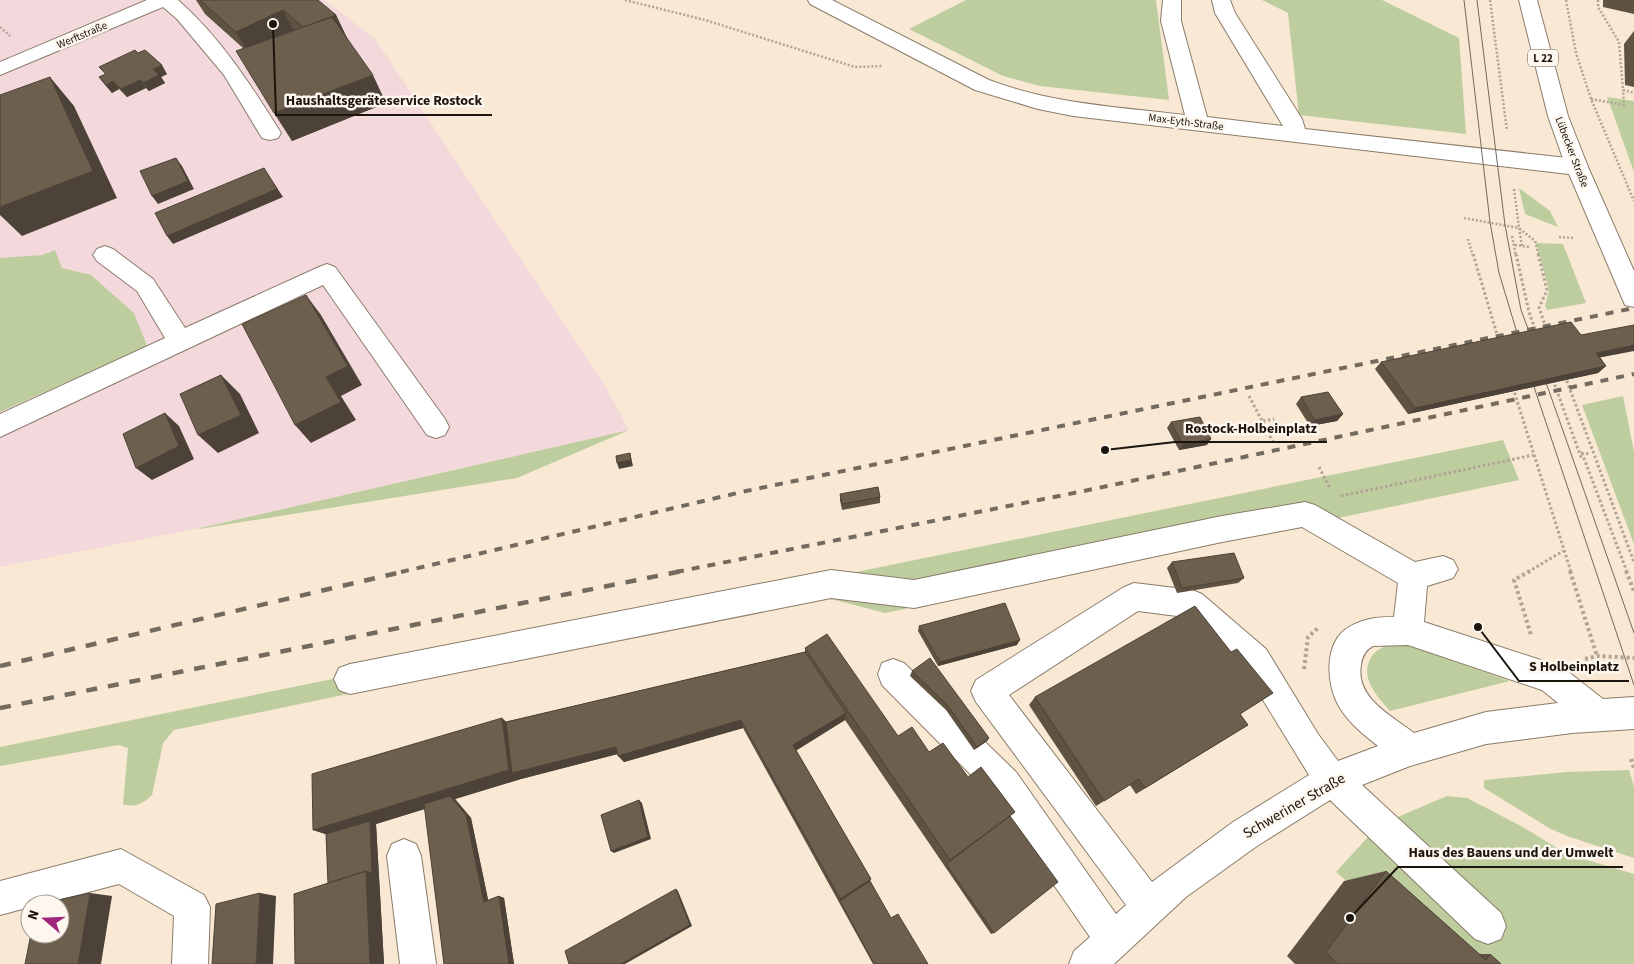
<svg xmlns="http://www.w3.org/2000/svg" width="1634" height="964" font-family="'Source Sans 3',sans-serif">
	<rect width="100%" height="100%" fill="#f8e8d4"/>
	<path fill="#f4d9dc" d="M0 0H325L376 40 606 387 629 430 200 528 0 567Z"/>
	<path fill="#bdcd9e" d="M966 0H1156L1169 100 1040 86 1003 76 909 29Z
		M1262 0H1382L1459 38 1466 134 1299 115 1288 13Z
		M1607 97 1634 101V172L1609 102Z
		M1519 188 1550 211 1558 227 1525 214Z
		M1536 243 1563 244 1586 303 1547 310 1545 306 1549 290Z
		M55 250 62 268 91 275 134 313 147 346 0 412V258L43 255Z
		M1623 396 1634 452V544L1582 405Z
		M629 430 517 478 199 529 200 528Z
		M1503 440 1519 480 885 613 820 596 174 730 163 743 152 795C145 803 133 808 123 804L128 748 118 745 0 766V747Z
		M1386 645H1407L1510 681 1390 711C1377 696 1357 675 1373 655 1375 651 1382 648 1386 645Z
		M1629 770 1634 787V858L1567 836 1549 828 1484 788V780L1567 772Z
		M1447 796 1467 798 1521 826 1567 854 1634 874V964H1445L1336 872 1379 825Z"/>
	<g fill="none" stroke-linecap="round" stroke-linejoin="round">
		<defs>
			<path id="minor" d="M147 0H178C221 38 251 85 281 133L278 138 270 140 262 138 224 75 177 19 163 7 0 75V62Z
				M808 0H832L989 80C1052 104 1119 107 1185 115L1161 21 1163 0H1181V21L1207 117 1283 126 1215 13 1212 0H1230L1235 13 1302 119 1305 129 1577 159 1585 162 1588 167 1585 172 1577 175 1073 116 1038 109 975 90 810 4Z
				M105 246 113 249 153 279 185 328 319 267 327 264 335 267 445 419 449 427 445 435 436 438 427 435 323 285 0 437V414L165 338 137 291 97 261 93 255 97 249Z
				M1305 502 1315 505 1415 562 1443 556 1453 560 1458 569 1453 578 1427 586 1424 622 1562 667 1603 699 1634 697V729L1572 733 1486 744 1410 766 1362 785 1501 913 1506 926 1501 939 1488 944 1475 939 1330 800 1257 846 1186 897 1114 964H1069L1074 951 1090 937 992 796 882 685 878 674 882 663 893 659 904 663 1016 772 1116 914 1126 905 976 702 971 691 976 680 1124 587 1134 583 1192 590 1202 594 1266 649 1318 734 1338 761 1378 746C1363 734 1350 724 1340 708 1326 686 1323 642 1349 627 1364 618 1378 617 1394 617L1398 583 1302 527 1222 542 914 608 831 598 350 694 339 690 334 679 339 668 350 664 831 570 914 580 1222 516ZM1138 611 1185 617 1244 669 1309 775 1233 822 1152 882 1009 695ZM1408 645 1542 690 1558 703 1486 712 1414 733C1392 716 1355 698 1361 665 1362 657 1365 650 1373 646Z
				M404 839 416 844 421 856 436 964H400L387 856 392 844Z
				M121 849 204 895 210 907 208 964H172L174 916 119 884 43 904H30V907L0 915V881Z"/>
			<path id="major" d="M1519 0H1537L1568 116 1588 167 1634 271V307L1625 305 1622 298 1566 167 1548 116Z"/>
		</defs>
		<use href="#minor" stroke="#8a7c69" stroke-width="2"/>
		<use href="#major" stroke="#8a7c69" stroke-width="2"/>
		<path stroke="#b1a494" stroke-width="2.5" stroke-dasharray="2 2" stroke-linecap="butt" d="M625 0 705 20 855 67 883 66
			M1490 0 1507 131
			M1566 0 1576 53 1591 99 1634 201
			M1598 0V7L1619 42 1623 90 1634 93
			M0 27 10 36
			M1591 99 1624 105 1623 90
			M1514 189 1519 228 1535 241 1539 256
			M1464 218 1519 228 1522 246
			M1512 236 1516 256
			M1559 237 1574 238
			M1468 239 1473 256
			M1515 245 1529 247"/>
		<path stroke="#b1a494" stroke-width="3" stroke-dasharray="2.5 2.5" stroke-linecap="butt" d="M1473 254 1499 341
			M1516 254 1529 312 1536 332
			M1538 254 1547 290 1539 308 1547 330
			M1565 376 1634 562
			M1553 380 1582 460
			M1513 388 1571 572
			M1249 396 1273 442
			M1263 421 1274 419
			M1581 453 1590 454
			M1582 453 1627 572
			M1319 467 1330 488
			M1341 496 1533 455
			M1528 572 1563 551"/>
		<path stroke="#b1a494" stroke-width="4" stroke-dasharray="3 3" stroke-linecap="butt" d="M1530 571 1514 580 1531 635
			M1570 571 1597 656
			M1626 571 1634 591
			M1585 659 1597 656 1634 658
			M1304 669 1308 637 1318 628
			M1631 759 1634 768"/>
		<use href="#minor" fill="#fff" fill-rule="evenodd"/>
		<use href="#major" fill="#fff" fill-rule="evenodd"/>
		<path stroke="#746a5e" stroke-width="1" d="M1464 0 1490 222 1499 273 1521 346
			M1477 0 1505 225 1521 310 1533 342
			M1542 371 1634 633
			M1530 375 1634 685"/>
		<path stroke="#746a5e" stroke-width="4" stroke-dasharray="8 8" stroke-linecap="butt" d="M401 572 746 491 1634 308
			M676 572 1084 491 1634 374"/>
		<path stroke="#746a5e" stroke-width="4.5" stroke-dasharray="11 11" stroke-linecap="butt" d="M0 666 406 571
			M0 708 682 571"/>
	</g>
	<path fill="#5e5243" d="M196 0H318L336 15 347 38 386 103 292 141 243 48 205 14Z
		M1603 0H1634V14L1603 7Z
		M1634 31V87L1625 85 1624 44Z
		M99 67 167 74 161 77 165 83 149 91 146 88 127 97 119 89 112 93 105 85 99 77 105 74Z
		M1600 357 1606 366 1598 373 1408 414 1375 369 1381 362Z
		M1301 397 1343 414 1337 421 1310 426 1296 404Z
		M1171 422 1207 445 1179 450 1167 428Z
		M840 494 880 497V503L842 510 840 500Z
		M1172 562 1244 578 1238 583 1177 593 1167 568Z
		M919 626 1017 645 938 666 918 631Z
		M805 648 898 736 929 752 968 777 1015 812 1010 816 994 933 991 934 845 720 796 750 871 879 870 881 891 918 928 964H873L743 728 624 762 618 754 521 779 455 799 471 818 488 900 499 896 504 898 514 964H444L425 809 376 824 384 964 328 883 326 834 313 830 506 722 805 652Z
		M1231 652 1273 693 1240 714 1248 725 1136 794 1130 785 1096 806 1029 705 1035 697Z
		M912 671 989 738 987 741 974 750 946 710 910 676Z
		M1386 871 1479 954H1490L1501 964H1295L1287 956 1344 881Z"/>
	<path fill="#4c4237" d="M283 10 295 33 250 55 236 32Z
		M336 15 347 38 318 52 306 29Z
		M162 65 167 74 161 77 165 83 149 91 143 83 153 69Z
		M373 75 386 103 292 141 274 113Z
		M50 77 74 106 117 198 22 236 0 215V194Z
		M140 80 146 88 127 97 121 89Z
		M113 81 119 89 112 93 106 85Z
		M176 158 182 166 194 189 158 204 152 196Z
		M264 168 283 197 173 244 167 236Z
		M306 295 321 315 362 385 341 396 356 420 311 443 295 425 326 377Z
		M1634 345V351L1587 360 1596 353Z
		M1606 366 1598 373 1408 414 1415 408Z
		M221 375 240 394 259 433 218 453 198 435Z
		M165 413 179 426 194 459 152 480 136 468Z
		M1343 414 1337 421 1310 426 1315 420Z
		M1211 439 1207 445 1179 450 1183 444Z
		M630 453 633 466 619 469 617 463Z
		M1020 640 1017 645 938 666 940 662Z
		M846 713 845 720 794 752 793 745Z
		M502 718 514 729 616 747 621 753 521 779 455 799 471 818 489 904 484 902 453 800 376 824 384 964H370L334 837 313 830Z
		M741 720 743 728 624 762 618 756Z
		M989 738 987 741 974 750 977 747Z
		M639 800 642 803 651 839 614 853 611 851Z
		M871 879 869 883 840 901V899Z
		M676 889 678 891 692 926 625 964H621Z
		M90 893 112 896 101 964H78Z
		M260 893 276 896 273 964H256Z
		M499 896 504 898 514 964H509Z"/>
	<path fill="#6d5f4e" stroke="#4c4237" d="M200 0H318L336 15 303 27 283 10 236 32Z
		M332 17 373 75 274 113 236 51Z
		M135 50 138 53 145 50 162 65 153 69 159 75 143 83 140 80 121 89 113 81 106 85 99 77 106 74 99 67Z
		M50 77 93 171 0 207V95Z
		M176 158 188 181 152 196 140 171Z
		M264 168 277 189 167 236 155 213Z
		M306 295 348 366 326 377 341 402 295 425 242 324Z
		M1571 322 1581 335 1634 325V345L1596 353 1606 366 1415 408 1381 362Z
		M221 375 241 415 198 435 180 394Z
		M1328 392 1343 414 1315 420 1301 397Z
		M165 413 179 446 136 468 123 434Z
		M1200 417 1211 439 1183 444 1171 422Z
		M630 453 631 460 617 463 616 456Z
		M878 487 880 497 842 504 840 494Z
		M1234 553 1244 578 1182 588 1172 562Z
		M1005 603 1020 640 940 662 919 626Z
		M1195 606 1231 652 1237 649 1273 693 1240 714 1248 725 1145 788 1139 779 1104 801 1035 697Z
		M827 634 898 736 912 727 929 752 943 743 968 777 981 767 1015 812 950 860 805 648Z
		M805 652 846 713 793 745 871 879 840 899 741 720 618 756 616 747 512 773 506 722Z
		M930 658 989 738 977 747 948 706 912 671Z
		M502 718 509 770 313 830 312 774Z
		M450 796 466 815 484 902 499 896 509 964H444L424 804Z
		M639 800 648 837 611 851 601 815Z
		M1010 816 1058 882 994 933 946 864Z
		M370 821 372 873 366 871 328 883 326 834Z
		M366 871 370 964H295L294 894Z
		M1386 871 1486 960 1490 954 1501 964H1338L1326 952Z
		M870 881 891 918 898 914 928 964H874L840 901Z
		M676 889 690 925 621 964H569L565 951Z
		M90 893 78 964H25L31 934H60V904H39Z
		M260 893 256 964H212L216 904Z"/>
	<g text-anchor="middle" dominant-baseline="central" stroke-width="5" stroke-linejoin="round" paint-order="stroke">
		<g font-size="11" fill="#1b150e" stroke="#fdf7ef">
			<text transform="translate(82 35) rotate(-23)">Werftstraße</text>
			<text transform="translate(1186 122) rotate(7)">Max-Eyth-Straße</text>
			<text transform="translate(1572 152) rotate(69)">Lübecker Straße</text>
		</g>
		<rect fill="#fdf7ef" stroke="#5f5952" stroke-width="1" x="1528" y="49.5" width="30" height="17" rx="4"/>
		<g font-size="11" font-weight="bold" fill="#1b150e">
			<text x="1543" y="58">L 22</text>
		</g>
		<g font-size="15" fill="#1b150e" stroke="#fdf7ef">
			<text transform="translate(1294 806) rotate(-30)">Schweriner Straße</text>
		</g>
	</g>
	<path fill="none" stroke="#1b150e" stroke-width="2" d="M273 24L276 115H492M1105 450L1175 442H1327M1478 627L1519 681H1629M1350 918L1398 867H1623"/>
	<g fill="#1b150e" stroke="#fdf7ef" stroke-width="2">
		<circle cx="273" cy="24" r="5"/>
		<circle cx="1105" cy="450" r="5"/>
		<circle cx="1478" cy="627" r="5"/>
		<circle cx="1350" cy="918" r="5"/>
	</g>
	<g font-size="14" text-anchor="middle" font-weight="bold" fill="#1b150e" stroke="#fdf7ef" stroke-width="5" stroke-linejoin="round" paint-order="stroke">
		<text x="384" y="105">Haushaltsgeräteservice Rostock</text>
		<text x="1251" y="433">Rostock-Holbeinplatz</text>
		<text x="1574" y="671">S Holbeinplatz</text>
		<text x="1511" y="857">Haus des Bauens und der Umwelt</text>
	</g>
	<g transform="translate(45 919) rotate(289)"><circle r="24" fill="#fdf7ef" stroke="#a39d95"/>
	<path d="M0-4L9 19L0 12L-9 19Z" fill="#a0267d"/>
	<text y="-8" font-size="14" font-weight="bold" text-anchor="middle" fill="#1b150e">N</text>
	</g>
</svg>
